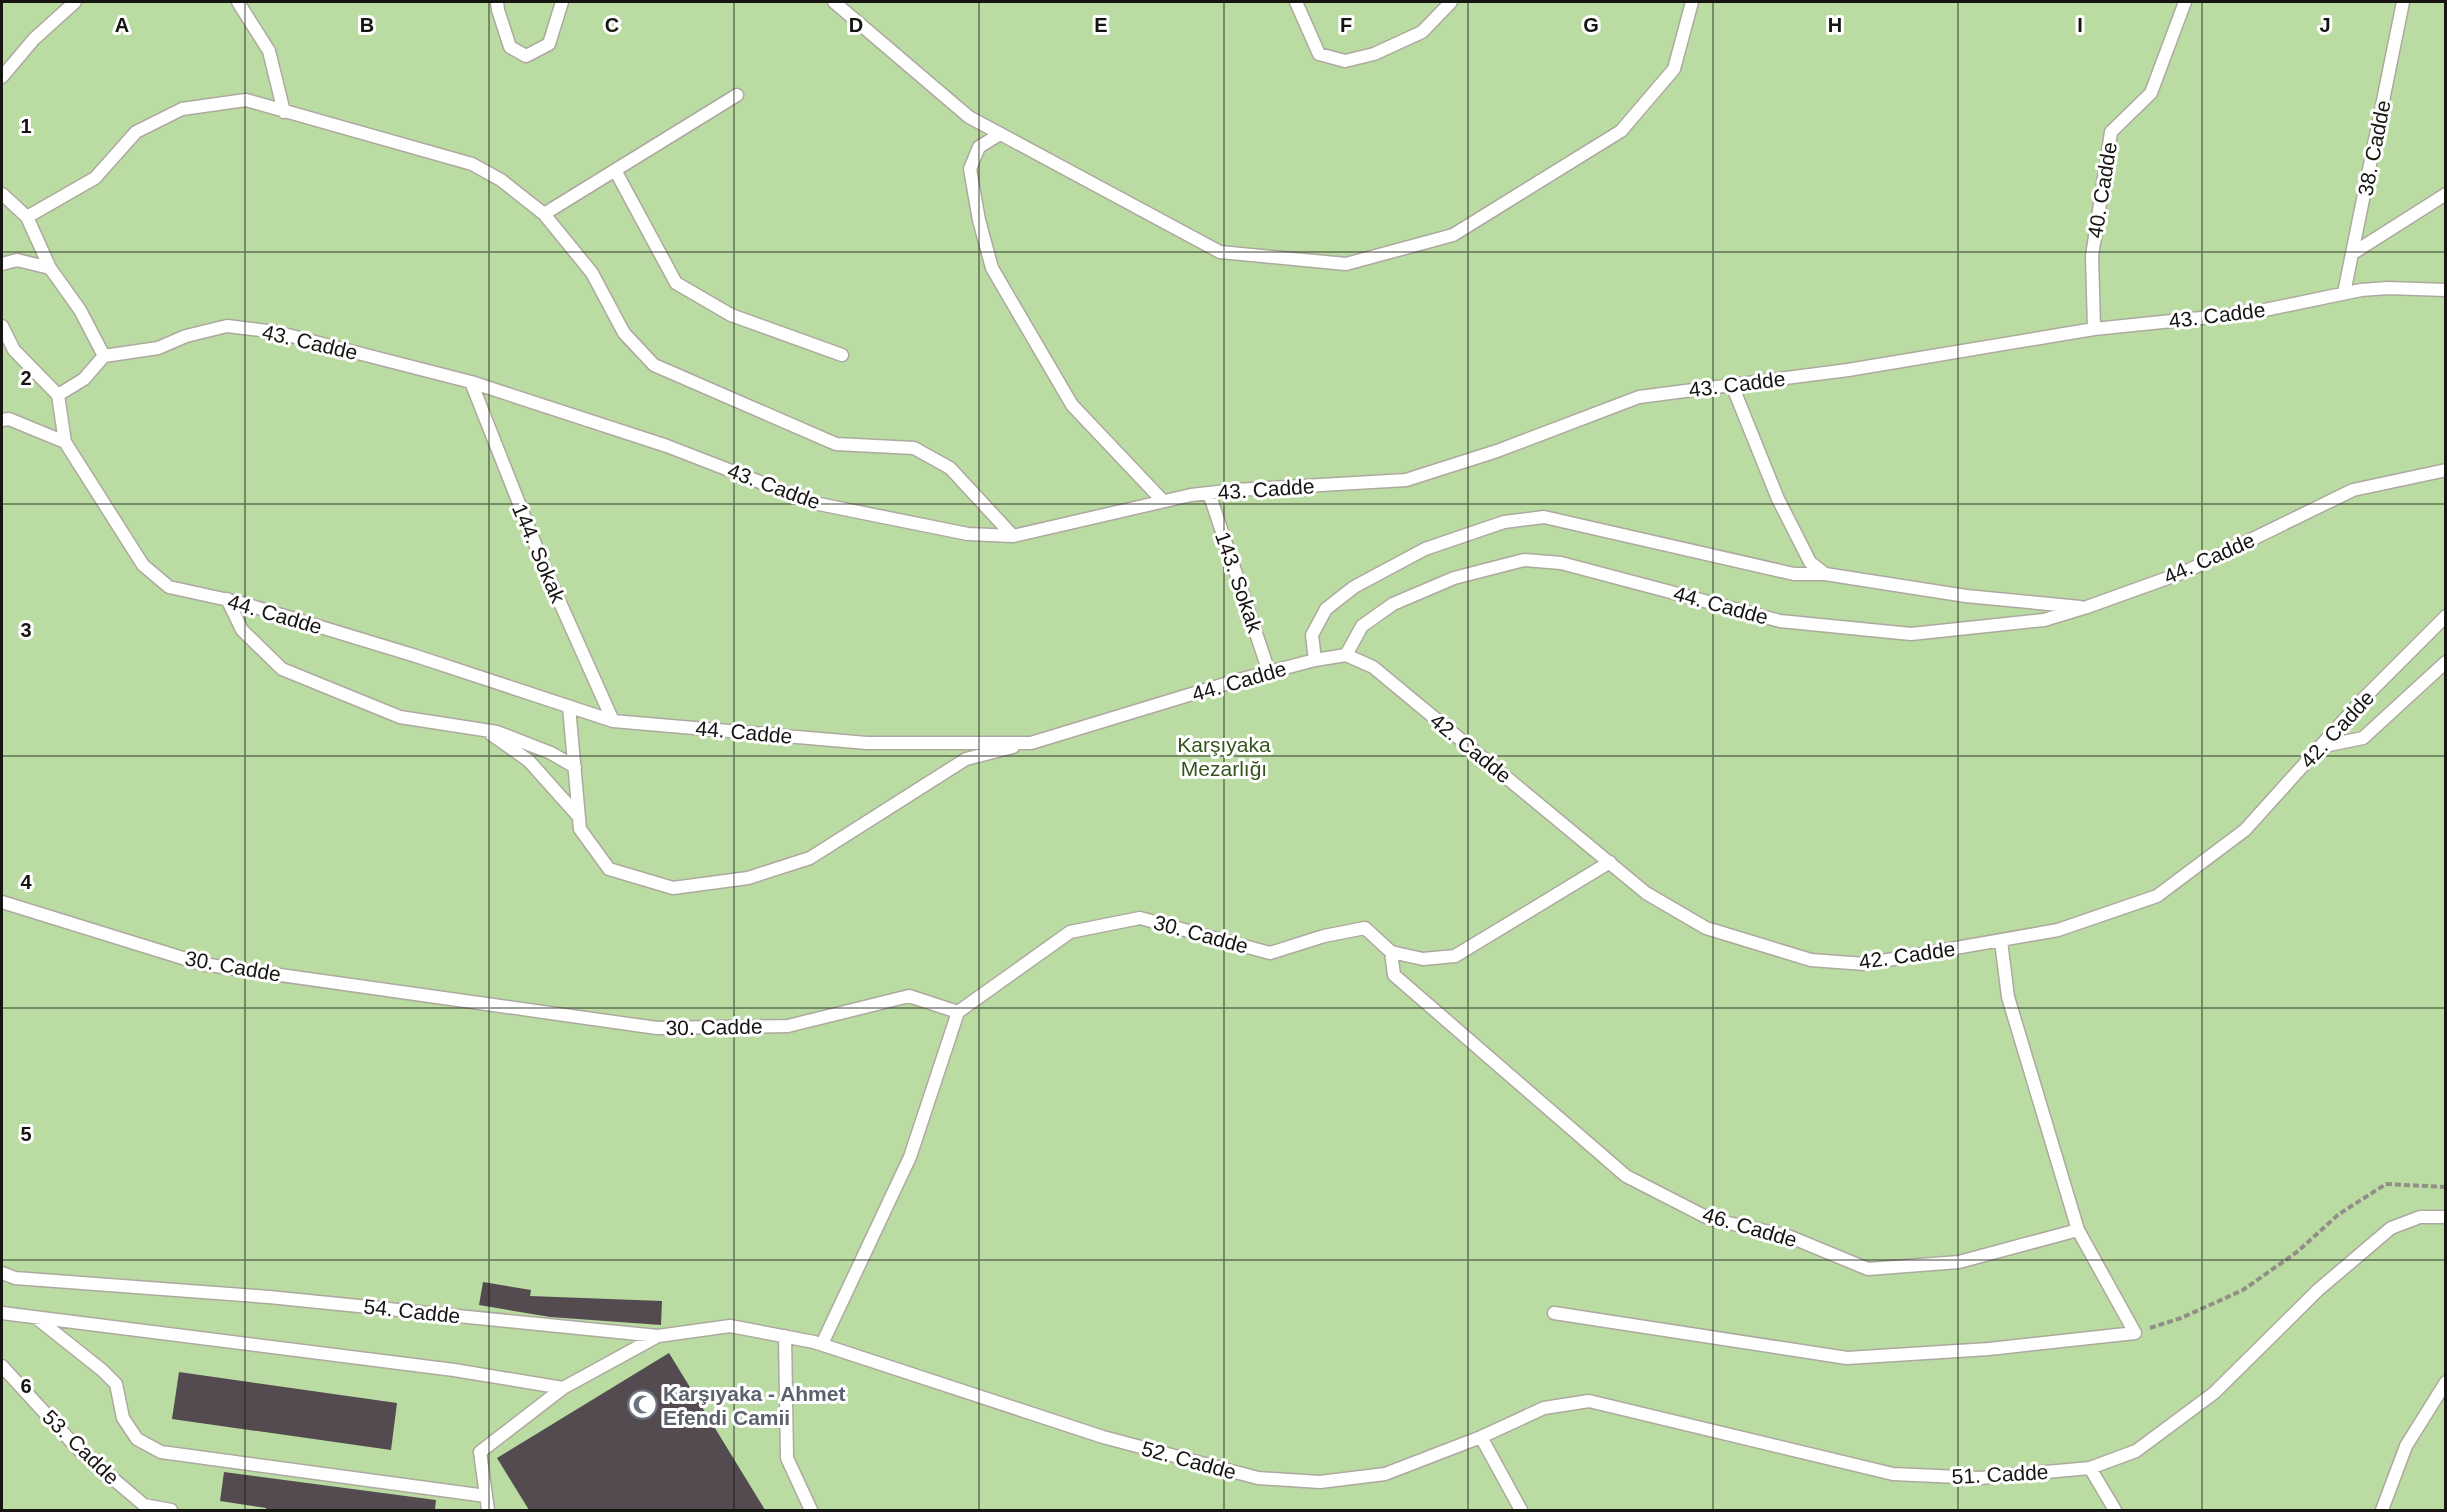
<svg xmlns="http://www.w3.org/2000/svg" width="2447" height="1512" font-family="Helvetica,sans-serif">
	<rect width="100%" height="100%" fill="#fefbf2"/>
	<path fill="#badba2" d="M2 2H2445V1510H2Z"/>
	<path fill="#544b51" d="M483 1282 531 1290 530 1296 662 1301 661 1325 550 1317 479 1305Z
		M669 1353 765 1510H529L497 1458Z
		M179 1372 397 1403 391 1450 172 1419Z
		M224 1472 436 1500 435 1510H266V1508L220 1501Z"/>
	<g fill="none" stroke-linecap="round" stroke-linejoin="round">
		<defs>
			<path id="service" d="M238 2 269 51 284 112
				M497 2 498 10 510 47 526 56 549 44 562 2
				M834 2 969 117 1220 252 1346 264 1453 235 1621 131 1674 69 1692 2
				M1296 2 1319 54 1345 61 1374 54 1422 32 1451 2
				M2 77 34 39 75 2
				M1000 134 979 147 970 169 979 220 992 268 1072 405 1162 500
				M615 170 676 283 731 315 842 355
				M2 194 27 217 50 268 80 310 104 356 158 348 186 336 227 326 276 332 471 382 667 446 814 503 968 534 1013 536 1191 495 1236 490 1406 480 1497 451 1639 397 1848 370 2094 329 2250 313 2361 290 2388 288 2446 290
				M544 214 737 95
				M27 217 95 178 136 132 182 109 246 100 472 164 501 180 544 214 592 273 624 333 654 365 836 444 914 448 950 468 1013 536
				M2353 253 2446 194
				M2 264 17 260 50 268
				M2344 293 2403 2
				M2 326 14 350 58 395
				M2094 329 2092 256 2111 132 2151 93 2185 2
				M104 356 84 379 58 395 65 442 143 565 169 587 242 603 416 656 613 721 867 743H1031L1238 680 1315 660 1346 655
				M471 382 545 569 613 721
				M1732 385 1778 499 1810 562 1825 574 1966 596 2080 607
				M2 420 9 419 65 442
				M1209 493 1269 672
				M227 599 242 630 282 669 400 717 497 732 551 753 575 767
				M1346 655 1373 667 1646 893 1706 928 1811 960 1865 964 2058 930 2157 896 2245 830 2363 699 2446 616
				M1346 655 1362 626 1393 604 1454 578 1524 560 1561 563 1780 621 1911 634 2044 620 2087 607 2187 571 2353 490 2446 470
				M1315 660 1312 635 1326 609 1354 587 1425 549 1504 522 1544 517 1794 574H1825
				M569 707 580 829 609 869 673 888 748 878 810 858 966 759 1013 747
				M491 734 529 761 579 817
				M2319 747 2363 738 2446 662
				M1610 862 1455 956 1423 959 1391 952 1394 975 1626 1176 1710 1219 1788 1236 1868 1269 1959 1262 2078 1230 2008 997 2001 941
				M2 902 202 964 657 1028 788 1026 909 996 958 1012 1070 932 1140 918 1270 953 1324 936 1365 928 1391 952
				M2 1273 15 1278 269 1297 658 1336 730 1326 814 1342 1103 1437 1258 1478 1320 1482 1385 1474 1481 1437 1521 1510
				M2 1313 454 1370 563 1388 658 1336
				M1554 1313 1847 1358 1989 1349 2135 1333 2078 1230
				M39 1320 102 1370 116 1384 123 1418 137 1439 161 1452 486 1496
				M785 1336 787 1458 811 1510
				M822 1344 910 1157 958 1012
				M2 1366 78 1449 144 1505 171 1510
				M1481 1437 1544 1408 1589 1401 1893 1474 1980 1478 2090 1468 2136 1451 2214 1393 2318 1290 2391 1228 2420 1217H2446
				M2090 1468 2115 1510
				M488 1510 480 1452 563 1388
				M2382 1510 2406 1446 2446 1382"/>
		</defs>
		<use href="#service" stroke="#aea99f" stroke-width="15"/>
		<path stroke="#928f89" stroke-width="4" stroke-dasharray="6 3" stroke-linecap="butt" d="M2150 1328 2181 1318 2243 1290 2297 1252 2339 1214 2386 1184 2446 1187"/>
		<use href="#service" stroke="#fff" stroke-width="12"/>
	</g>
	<path fill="none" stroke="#171511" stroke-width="1.5" stroke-opacity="0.55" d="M245 2V1510M489 2V1510M734 2V1510M979 2V1510M1224 2V1510M1468 2V1510M1713 2V1510M1958 2V1510M2202 2V1510M2 252H2446M2 504H2446M2 756H2446M2 1008H2446M2 1260H2446"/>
	<defs>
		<symbol id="mosque-ring" viewBox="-11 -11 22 22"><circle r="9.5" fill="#fff" stroke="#6b7280" stroke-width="1.5"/><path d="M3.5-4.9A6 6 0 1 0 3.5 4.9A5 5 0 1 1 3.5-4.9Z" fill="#6b7280"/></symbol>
	</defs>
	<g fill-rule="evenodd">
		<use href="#mosque-ring" x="626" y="1388" width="33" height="33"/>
	</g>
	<g text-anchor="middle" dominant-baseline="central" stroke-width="6" stroke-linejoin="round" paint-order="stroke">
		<g font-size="21" fill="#171511" stroke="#fff">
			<text transform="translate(2374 148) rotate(-79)">38. Cadde</text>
			<text transform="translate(2102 190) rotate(-81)">40. Cadde</text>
			<text transform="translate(2217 315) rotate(-7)">43. Cadde</text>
			<text transform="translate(310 342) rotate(13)">43. Cadde</text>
			<text transform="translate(1737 384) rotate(-7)">43. Cadde</text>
			<text transform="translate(774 486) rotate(20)">43. Cadde</text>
			<text transform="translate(1266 489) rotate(-4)">43. Cadde</text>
			<text transform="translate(539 553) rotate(67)">144. Sokak</text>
			<text transform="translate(2209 558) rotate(-24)">44. Cadde</text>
			<text transform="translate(1239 582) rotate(71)">143. Sokak</text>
			<text transform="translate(1721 605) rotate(15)">44. Cadde</text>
			<text transform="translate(275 614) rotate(16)">44. Cadde</text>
			<text transform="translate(1239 681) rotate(-16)">44. Cadde</text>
			<text transform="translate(2337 729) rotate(-47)">42. Cadde</text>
			<text transform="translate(744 732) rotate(5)">44. Cadde</text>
			<text transform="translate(1471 748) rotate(39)">42. Cadde</text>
			<text transform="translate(1201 934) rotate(15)">30. Cadde</text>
			<text transform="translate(1907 955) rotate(-8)">42. Cadde</text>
			<text transform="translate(233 966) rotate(10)">30. Cadde</text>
			<text transform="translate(714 1027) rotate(-1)">30. Cadde</text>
			<text transform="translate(1750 1227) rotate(16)">46. Cadde</text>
			<text transform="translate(412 1311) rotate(6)">54. Cadde</text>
			<text transform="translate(81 1447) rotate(44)">53. Cadde</text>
			<text transform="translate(1189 1460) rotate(15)">52. Cadde</text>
			<text transform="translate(2000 1474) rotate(-3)">51. Cadde</text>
		</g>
		<g font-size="21" fill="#35531b" stroke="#fff">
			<text x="1224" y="744">Karşıyaka<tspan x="1224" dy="24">Mezarlığı</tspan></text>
		</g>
		<g font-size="21" font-weight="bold" fill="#5b616d" stroke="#fff" text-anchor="start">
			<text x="663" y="1393">Karşıyaka - Ahmet<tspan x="663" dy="24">Efendi Camii</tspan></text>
		</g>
	</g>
	<g font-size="20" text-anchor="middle" font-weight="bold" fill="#171511" stroke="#fff" stroke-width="6" stroke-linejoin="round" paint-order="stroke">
		<text x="122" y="32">A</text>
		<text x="367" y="32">B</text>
		<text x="612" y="32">C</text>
		<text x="856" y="32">D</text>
		<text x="1101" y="32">E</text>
		<text x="1346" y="32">F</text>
		<text x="1591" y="32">G</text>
		<text x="1835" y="32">H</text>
		<text x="2080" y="32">I</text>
		<text x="2325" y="32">J</text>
		<text x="26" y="133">1</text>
		<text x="26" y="385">2</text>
		<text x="26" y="637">3</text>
		<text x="26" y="889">4</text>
		<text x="26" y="1141">5</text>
		<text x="26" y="1393">6</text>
	</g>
	<rect width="2447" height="1512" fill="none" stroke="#171511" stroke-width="6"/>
</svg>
